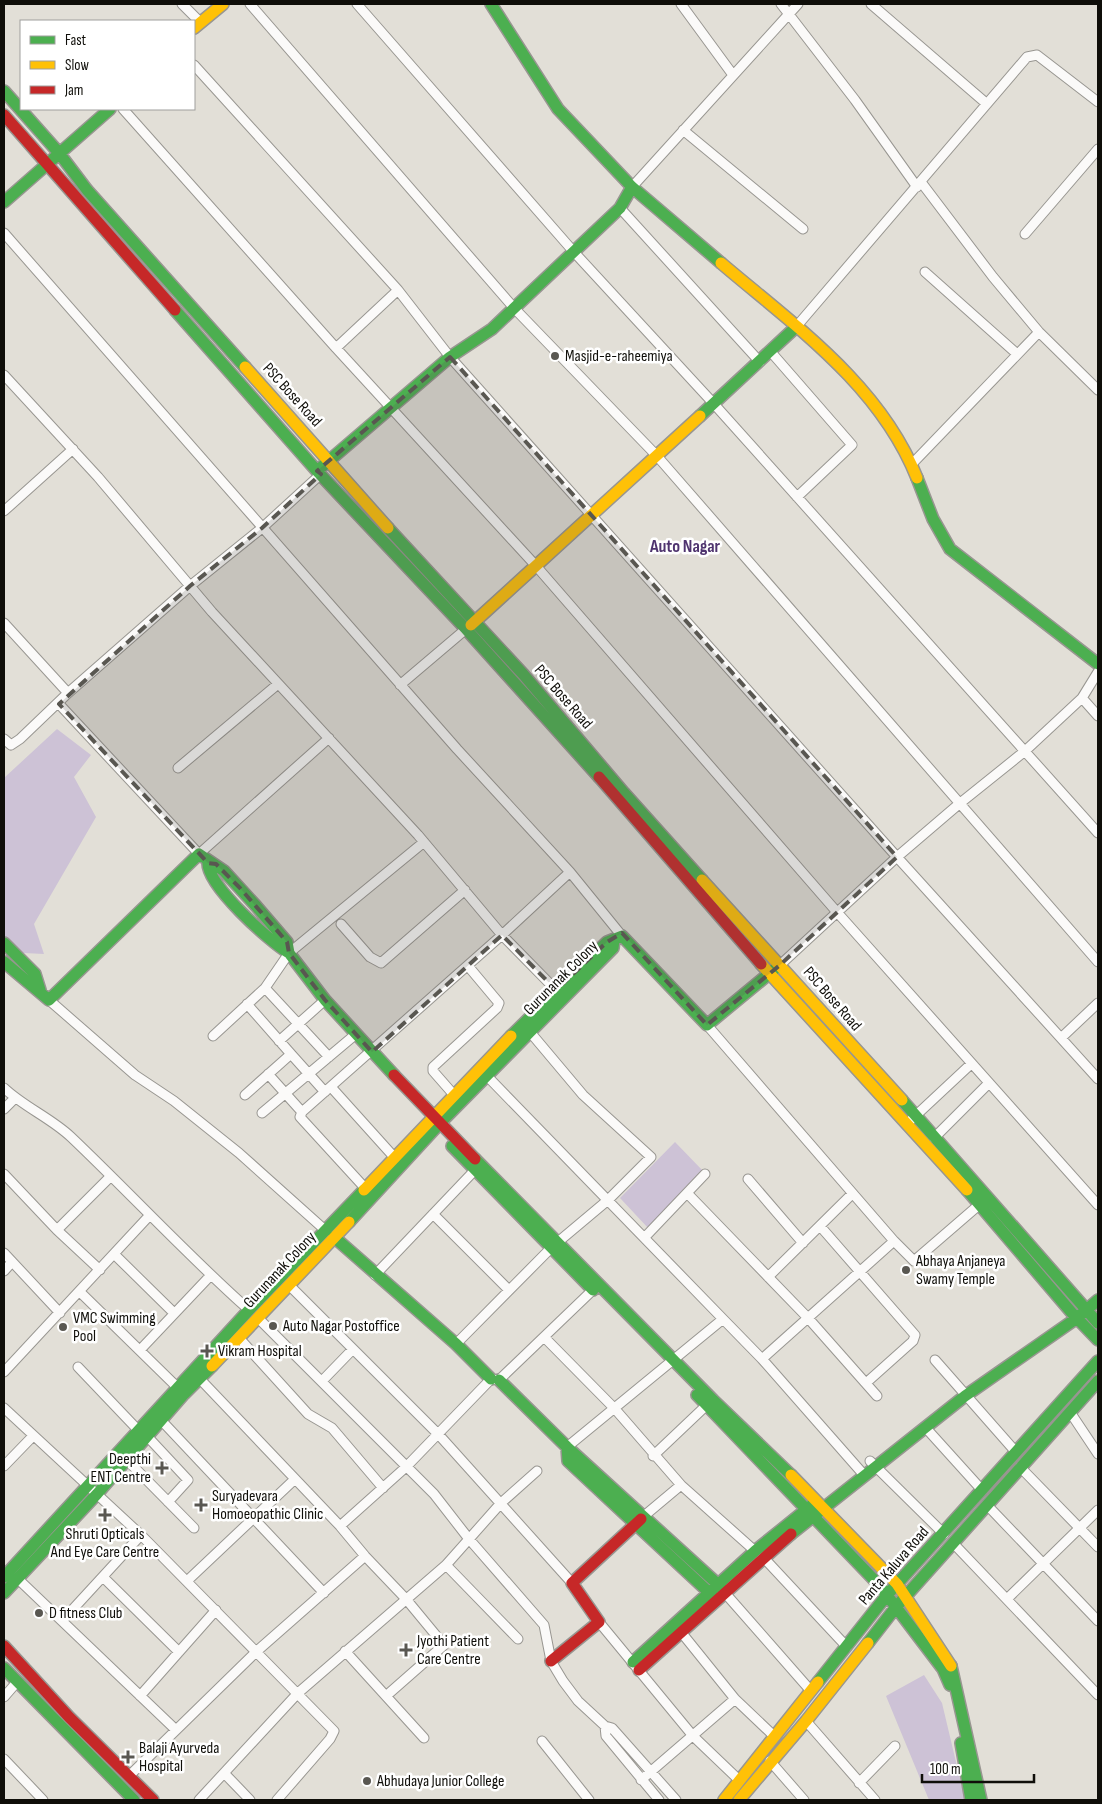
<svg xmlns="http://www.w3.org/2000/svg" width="1102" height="1804" font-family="'Sofia Sans Condensed',sans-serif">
	<rect width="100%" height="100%" fill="#e2dfd7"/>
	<path fill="#cdc2d6" d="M57 729 91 755 74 777 96 817 34 924 44 954 4 952V778Z
		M675 1142 704 1172 649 1229 620 1198Z
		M924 1675 942 1703 965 1800H929L886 1696Z"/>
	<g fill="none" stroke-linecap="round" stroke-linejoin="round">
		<defs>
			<path id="street" d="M182 4 200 22
				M250 4 514 308 657 456 1098 962
				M357 4 573 251 714 404 1098 833
				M681 4 733 75
				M781 4 855 100 917 187
				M871 4 987 104
				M123 109 336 348 398 290 194 65
				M683 130 803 229
				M921 182 993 277 1039 332 1098 390
				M632 187 798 4
				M620 208 760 362
				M4 233 457 749 570 872 622 936
				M1025 234 1098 149
				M925 272 1017 354
				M398 290 450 357 897 857 1098 1079
				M796 327 1027 57 1037 55 1098 102
				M336 348 537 567 836 911 1098 1205
				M771 352 852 445 797 497
				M4 375 98 477 212 612 418 835 502 935 556 990
				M911 465 1039 332
				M4 511 73 449
				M4 623 68 693
				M400 685 466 629
				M1082 698 1098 716
				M59 704 199 854 329 738
				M4 739 11 745 20 739 68 693 190 586 262 528 321 474
				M178 768 278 684
				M341 924 370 957 381 963 465 890
				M780 965 897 857 959 804 1025 751 1082 698 1098 672
				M265 988 329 1057
				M49 1000 135 1075 174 1101 239 1153 325 1230
				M707 1025 894 1241 762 1359 864 1475
				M213 1036 265 988 289 953 424 842
				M1061 1038 1098 1003
				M279 1041 325 1000
				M291 1054 325 1092
				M268 1074 302 1112 300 1117 365 1188
				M487 1076 723 1319 567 1447
				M331 1087 394 1157
				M4 1088C24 1107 51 1118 71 1137 131 1194 187 1255 249 1310
				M245 1095 291 1054 247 1004
				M454 1095 433 1071V1067L497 1008 499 1003 468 966
				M4 1109 15 1098
				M302 1112 502 935 570 872
				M262 1113 356 1034
				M911 1120 971 1064
				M934 1138 989 1083
				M4 1174 57 1230 100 1270
				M748 1179 803 1243
				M687 1193 808 1318 877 1396
				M433 1214 509 1290
				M820 1226 915 1335 913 1341 866 1383
				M57 1230 110 1177
				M645 1237 705 1174
				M894 1241 914 1261 980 1204
				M4 1253 60 1313
				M114 1254 174 1313
				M4 1271 12 1262
				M375 1275 475 1170
				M768 1277 852 1194
				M290 1286 439 1435 572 1583
				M80 1292 177 1387
				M258 1318 434 1494 469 1539 544 1625 551 1661 563 1681 578 1701 605 1726 612 1728 676 1800
				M723 1319 762 1359
				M544 1337 615 1409 681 1485 755 1551
				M239 1338 308 1414 332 1428 383 1488
				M456 1344 552 1247 608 1200 651 1157 583 1095 530 1032
				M140 1350 210 1276
				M935 1360 1015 1451
				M78 1367 138 1430
				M4 1372 149 1216
				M200 1379 340 1526 365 1556 406 1599 444 1645 386 1696
				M322 1381 353 1349
				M4 1408 141 1535 334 1731 330 1739 277 1800
				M1070 1412 1098 1454
				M160 1419 324 1593
				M925 1427 981 1489
				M146 1435 188 1480 168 1502
				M653 1456 711 1401
				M126 1459 194 1528
				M870 1461 944 1534
				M4 1466 33 1436
				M1020 1467 1098 1547
				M987 1505 1098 1621
				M644 1516 681 1485
				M340 1526 406 1467 491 1379 499 1380 598 1285
				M953 1543 1098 1695
				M764 1558 847 1647
				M446 1565 518 1639
				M103 1577 179 1652
				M17 1578 176 1730
				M187 1581 295 1479
				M725 1593 811 1691
				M1008 1598 1098 1510
				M62 1621 141 1535
				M599 1622 693 1736 739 1780
				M681 1632 735 1699 775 1737
				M345 1651 424 1738
				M140 1696 216 1610
				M4 1697 17 1682
				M806 1721 875 1800
				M605 1726 606 1736 659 1800
				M542 1741 589 1800
				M4 1759 43 1800
				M770 1761 804 1800
				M225 1774 250 1800
				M129 1776 257 1651 365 1556
				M641 1780 735 1699
				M859 1783 895 1746
				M199 1800 298 1693 446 1565 501 1503 537 1471"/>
			<path id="fast" d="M491 4 558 109 632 187 721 263
				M4 91 59 153 87 190 245 367
				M4 202 110 109
				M175 310 317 471 466 629 599 777
				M700 416 796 327
				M317 471 450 357 492 329 620 208 632 187
				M917 478 933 519 950 549 1098 664
				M388 528 523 674 624 793 702 880
				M208 863C207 885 269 941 289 953
				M4 943 35 974 40 990
				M4 962 49 1000 199 854 224 871 256 906 287 942 289 953 325 1000 394 1075
				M511 1036 607 942 622 936 707 1025 776 968
				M902 1100 1098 1323
				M452 1146 593 1290
				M475 1159 713 1400 791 1475
				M967 1190 1072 1313 1098 1340
				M349 1222 440 1123 613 948 614 940
				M334 1237 456 1344 491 1379
				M499 1380 567 1447 723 1589
				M697 1395 880 1586 943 1669 950 1685
				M567 1447 568 1461 715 1598
				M791 1534 965 1396 1077 1318 1098 1300
				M4 1577 249 1310 364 1190
				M4 1593 97 1494 184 1394 212 1366
				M868 1643 896 1607 1098 1381
				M633 1662 755 1551 812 1505
				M951 1666 981 1800
				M4 1668 134 1800
				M818 1682 887 1595 1098 1361
				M961 1743 971 1800"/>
			<path id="slow" d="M194 28 223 4
				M721 263C795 326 880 385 917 478
				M245 367 388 528
				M471 625 700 416
				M702 880 902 1100
				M761 964 967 1190
				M364 1190 511 1036
				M212 1366 349 1222
				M791 1475 897 1584 951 1666
				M724 1800 818 1682
				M739 1800 806 1721 868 1643"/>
			<path id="jam" d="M4 115 175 310
				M599 777 761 964
				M394 1075 475 1159
				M4 1646 69 1717 153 1800
				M551 1661 599 1622 572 1583 641 1519
				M639 1670 791 1534"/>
		</defs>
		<use href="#street" stroke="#989691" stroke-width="11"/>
		<use href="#fast" stroke="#989691" stroke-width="14"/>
		<use href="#slow" stroke="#989691" stroke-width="14"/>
		<use href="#jam" stroke="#989691" stroke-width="14"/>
		<use href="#street" stroke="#fbfaf9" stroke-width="9"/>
		<use href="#fast" stroke="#4caf50" stroke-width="11"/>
		<use href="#slow" stroke="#ffc107" stroke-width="11"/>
		<use href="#jam" stroke="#c62828" stroke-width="11"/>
	</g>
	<path fill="#595751" fill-opacity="0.2" stroke="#595751" stroke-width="4" stroke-dasharray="10 6" stroke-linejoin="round" d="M450 357 897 857 780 965 707 1025 622 933 607 942 556 990 502 935 372 1052 325 1000 289 953 287 942 240 888 216 864 208 863 59 704 190 586 262 528 321 474 317 471Z"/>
	<g fill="#595751" stroke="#fff" stroke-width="2">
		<circle cx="555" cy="356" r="5"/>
		<circle cx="906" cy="1270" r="5"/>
		<circle cx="273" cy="1326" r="5"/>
		<circle cx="63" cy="1327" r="5"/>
		<path d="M204.5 1343.5h5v5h5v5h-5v5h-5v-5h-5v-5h5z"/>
		<path d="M159.5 1460.5h5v5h5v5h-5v5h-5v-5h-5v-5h5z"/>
		<path d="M198.5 1497.5h5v5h5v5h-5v5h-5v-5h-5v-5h5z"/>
		<path d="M102.5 1507.5h5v5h5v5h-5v5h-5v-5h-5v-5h5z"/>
		<circle cx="39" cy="1613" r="5"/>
		<path d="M403.5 1642.5h5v5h5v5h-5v5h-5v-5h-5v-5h5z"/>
		<path d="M125.5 1749.5h5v5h5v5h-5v5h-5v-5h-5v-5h5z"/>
		<circle cx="367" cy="1781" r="5"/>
	</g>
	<g text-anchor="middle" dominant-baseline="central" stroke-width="5" stroke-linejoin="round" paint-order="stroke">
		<g font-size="16" fill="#0f0e09" stroke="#fff" text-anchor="start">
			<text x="565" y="356">Masjid-e-raheemiya</text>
			<text x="916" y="1261">Abhaya Anjaneya<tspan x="916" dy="18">Swamy Temple</tspan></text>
			<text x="73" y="1318">VMC Swimming<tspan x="73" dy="18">Pool</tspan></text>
			<text x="283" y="1326">Auto Nagar Postoffice</text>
			<text x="218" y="1351">Vikram Hospital</text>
			<text x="151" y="1459" text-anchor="end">Deepthi<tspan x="151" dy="18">ENT Centre</tspan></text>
			<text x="212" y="1496">Suryadevara<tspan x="212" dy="18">Homoeopathic Clinic</tspan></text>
			<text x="105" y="1534" text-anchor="middle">Shruti Opticals<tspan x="105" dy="18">And Eye Care Centre</tspan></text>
			<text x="49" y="1613">D fitness Club</text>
			<text x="417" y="1641">Jyothi Patient<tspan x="417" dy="18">Care Centre</tspan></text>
			<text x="139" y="1748">Balaji Ayurveda<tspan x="139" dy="18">Hospital</tspan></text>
			<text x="377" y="1781">Abhudaya Junior College</text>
		</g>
		<g font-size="16" fill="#0f0e09" stroke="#fff">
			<text transform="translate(292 395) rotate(48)">PSC Bose Road</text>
			<text transform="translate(563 697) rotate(49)">PSC Bose Road</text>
			<text transform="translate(561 978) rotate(-45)">Gurunanak Colony</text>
			<text transform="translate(832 999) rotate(49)">PSC Bose Road</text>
			<text transform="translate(280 1270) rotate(-47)">Gurunanak Colony</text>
			<text transform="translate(894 1566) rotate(-49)">Panta Kaluva Road</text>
		</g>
		<g font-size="18" font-weight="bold" fill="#4f346f" stroke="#fff">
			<text x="685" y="546">Auto Nagar</text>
		</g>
	</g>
	<rect width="1102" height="1804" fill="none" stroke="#0f0e09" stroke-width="10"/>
	<rect x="20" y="20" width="175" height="90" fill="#ffffff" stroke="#9f9f9d"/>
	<rect x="30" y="36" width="25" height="8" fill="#4caf50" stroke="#9f9f9d"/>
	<text x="65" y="45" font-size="15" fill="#0f0e09">Fast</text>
	<rect x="30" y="61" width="25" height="8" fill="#ffc107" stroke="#9f9f9d"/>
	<text x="65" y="70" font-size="15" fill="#0f0e09">Slow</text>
	<rect x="30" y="86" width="25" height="8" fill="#c62828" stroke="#9f9f9d"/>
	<text x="65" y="95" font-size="15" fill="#0f0e09">Jam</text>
	<path d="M922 1774v8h112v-8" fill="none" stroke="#0f0e09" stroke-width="2.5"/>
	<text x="930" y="1774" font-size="15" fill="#0f0e09" stroke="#ffffff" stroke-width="4" paint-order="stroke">100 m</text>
</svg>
